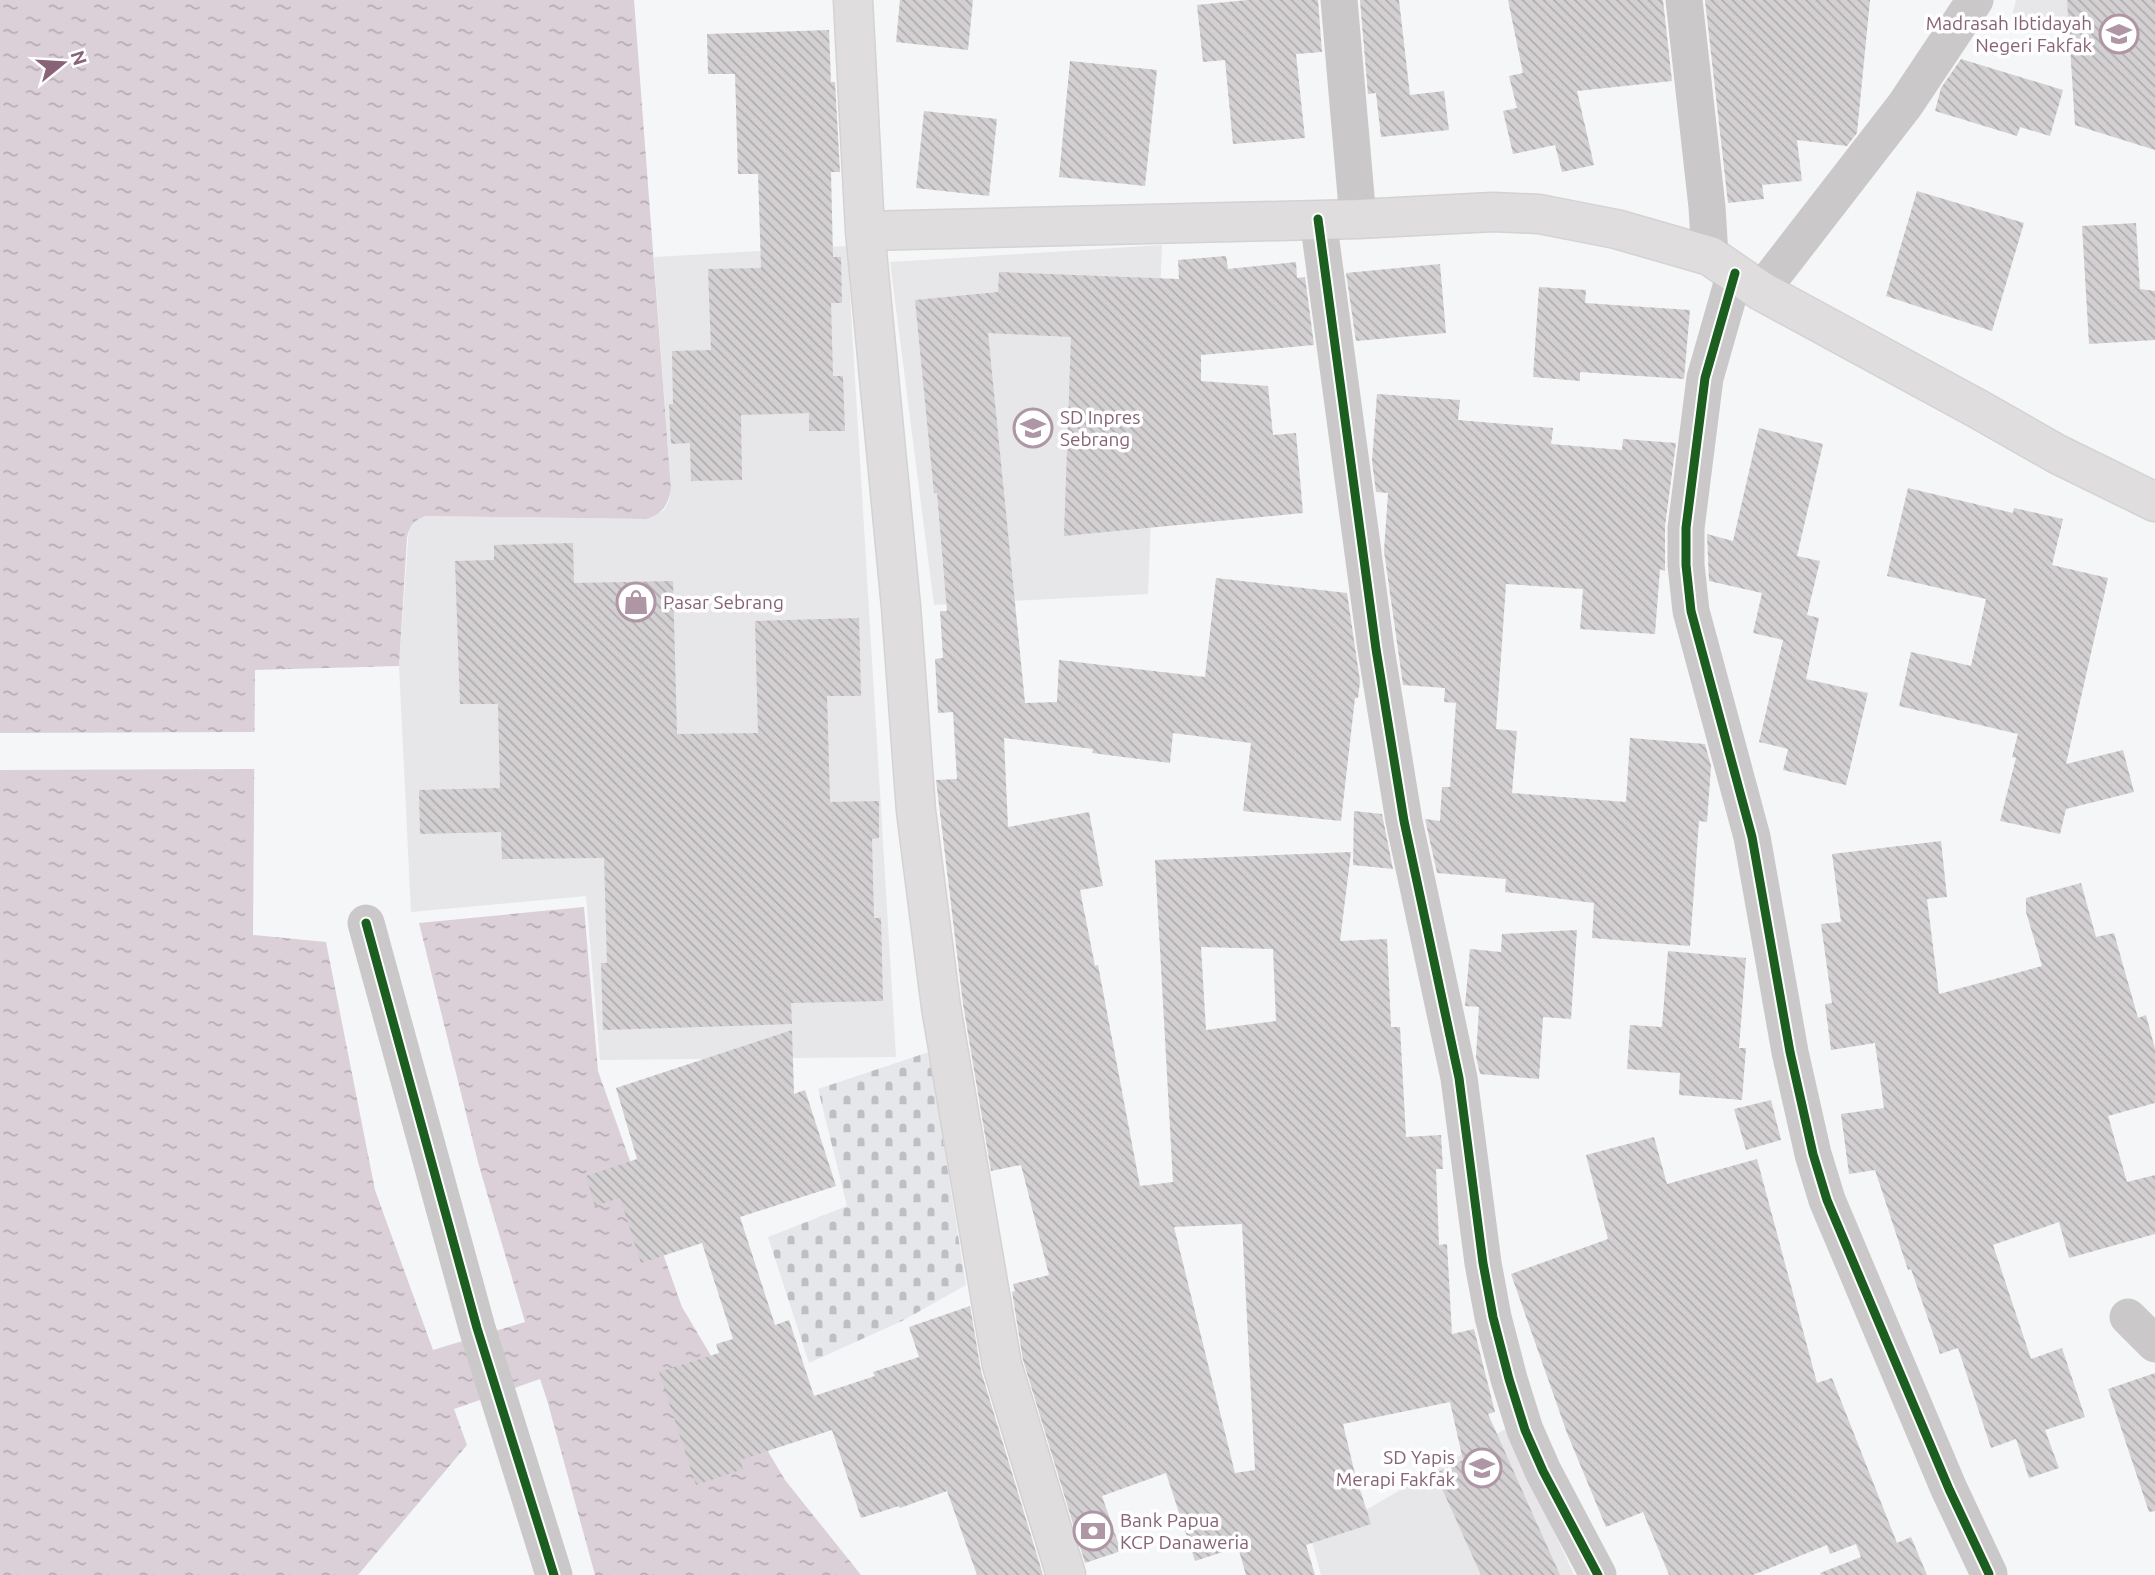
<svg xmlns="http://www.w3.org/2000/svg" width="2155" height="1575" font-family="Ubuntu,sans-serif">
	<defs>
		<pattern id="cemetery-stones" width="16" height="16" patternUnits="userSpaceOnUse" patternTransform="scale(1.75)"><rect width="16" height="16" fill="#e5e7eb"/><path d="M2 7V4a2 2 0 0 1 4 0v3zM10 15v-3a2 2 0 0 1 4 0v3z" fill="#bfbfc3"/></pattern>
		<pattern id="water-ripples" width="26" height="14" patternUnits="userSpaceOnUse" patternTransform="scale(1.75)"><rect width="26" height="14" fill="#dbd0d8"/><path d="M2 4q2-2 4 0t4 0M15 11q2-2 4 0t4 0" fill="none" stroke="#b7acb4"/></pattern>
		<pattern id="building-back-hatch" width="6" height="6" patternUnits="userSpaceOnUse" patternTransform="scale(1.75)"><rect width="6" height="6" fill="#d3d0d2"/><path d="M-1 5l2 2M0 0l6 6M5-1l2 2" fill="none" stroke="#b1acaf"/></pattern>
	</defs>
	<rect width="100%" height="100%" fill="#f5f6f7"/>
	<path fill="#e7e6e8" d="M2016 0H2155V53L2012 15Z
		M1162 245 1148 594 934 605 890 262Z
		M847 246 896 1057 600 1060 586 896 411 912 399 666 409 527 417 519 425 516 647 519 664 510 669 501 671 489 654 257Z
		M1507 1428 1574 1575H1321L1310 1535 1371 1507Z"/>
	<path fill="url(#cemetery-stones)" d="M929 1052 966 1285 902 1321 809 1363 768 1237 847 1206 818 1089Z"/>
	<path fill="url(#water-ripples)" d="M0 0H634L671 489C668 505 663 513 647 519L425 516C413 521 409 526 407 538L399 666 255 670 253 935 326 942 375 1190 433 1350 525 1322 479 1166 419 923 584 907 598 1071 682 1307 785 1480 861 1575H595L547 1400 540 1379 454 1409 467 1445 358 1575H0Z"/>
	<path fill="#f5f6f7" d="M258 732V769L0 770V733Z"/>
	<path fill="url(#building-back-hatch)" fill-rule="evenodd" d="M900 0H973L968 50 896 42Z
		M1248 0H1318L1322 52 1296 54 1305 138 1233 144 1225 60 1203 62 1197 5Z
		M1360 0H1399L1410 95 1444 91 1449 130 1381 137 1376 93 1368 94Z
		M1508 0H1663L1672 81 1577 91 1594 165 1562 172 1555 145 1513 154 1503 111 1517 108 1509 76 1523 73Z
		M1705 0H1870L1857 133 1847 146 1797 140 1802 181 1762 185 1764 199 1728 203Z
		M2067 0H2155V150L2075 125Z
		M829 30 831 82H835L840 172H831L833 257H841L842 303H831L833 376H843L845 431H809V413L741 415 742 480 691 481 690 443 671 444 669 404H673L672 351 711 350 708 269 761 268 758 174H738L735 74H708L707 34Z
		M1961 59 2063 90 2050 136 2020 127 2017 136 1935 111 1941 88Z
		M1070 61 1157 70 1145 186 1059 177Z
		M924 111 997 119 989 196 916 188Z
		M1917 191 2024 223 1992 331 1886 296Z
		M2136 223 2140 289 2155 291V340L2089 344 2082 226Z
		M1226 256 1228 269 1296 262 1297 278 1305 277 1314 345 1201 355V381L1268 386 1273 435 1296 433 1303 513 1064 536 1071 337 988 333 1025 703 1057 702 1059 660 1205 677 1216 578 1347 593 1360 681 1358 698H1355L1341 821 1243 811 1251 743 1173 733 1170 763 1092 753 1093 749 1004 738 1008 827 1089 812 1103 886 1080 890 1095 966 1098 965 1140 1186 1173 1182 1155 860 1351 852 1340 941 1387 939 1391 1027H1400L1406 1137 1441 1135 1443 1169H1436L1439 1245 1447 1244 1452 1334 1474 1329 1495 1412 1488 1414 1560 1575H1481L1435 1473 1463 1460 1450 1402 1343 1424 1355 1474 1371 1524 1306 1545 1315 1575H1246L1238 1547 1195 1561 1166 1473 1102 1496 1121 1551 1085 1563 1023 1360 1012 1292 1015 1291 1013 1284 1049 1275 1021 1165 991 1171 963 1004 936 780 957 779 953 712 938 713 935 659 943 658 940 611H947L937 493H934L915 300 998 292 999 272 1179 279 1178 260ZM1201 947 1273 949 1276 1021 1206 1030ZM1242 1224 1255 1470 1235 1473 1174 1227Z
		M1440 264 1446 333 1356 341 1346 273Z
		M1539 287 1586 290 1585 303 1690 310 1684 379 1580 372V381L1533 377Z
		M1377 394 1460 400 1458 420 1553 428 1551 444 1622 450 1623 439 1676 443 1665 526V571L1660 569 1655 634 1580 629 1583 589 1506 584 1496 729 1517 731 1512 793 1626 802 1630 738 1705 744 1711 766 1707 822 1699 821 1690 946 1592 938 1594 903 1505 892 1506 879 1437 873 1425 819 1440 821 1442 787H1450L1456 703 1444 702 1445 688 1403 685 1384 551 1388 493 1376 492 1372 461Z
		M1759 428 1823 444 1797 556 1820 561 1807 615 1819 618 1806 679 1868 693 1846 785 1783 770 1788 749 1759 742 1783 640 1753 633 1762 593 1709 581 1707 534 1733 541Z
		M1908 488 2013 513 2014 508 2063 519 2052 565 2108 578 2066 764 2123 750 2134 792 2066 809 2060 834 2000 821 2016 758 2012 757 2018 734 1899 706 1911 652 1971 666 1986 599 1887 576Z
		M573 543 574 583 673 581 677 734 758 733 755 621 859 618 861 696H827L830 802 879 801V838L872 839 874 918H881L883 1001 791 1003 792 1024 603 1030 601 963H607L604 858 502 859 501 832 420 834 419 790 500 788 498 704H460L455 561 494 560V545Z
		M1354 811 1382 814 1393 869 1353 865Z
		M1941 841 1947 897 1927 899 1939 994 2042 966 2026 912V898L2081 883 2096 937 2114 933 2138 1018 2146 1015 2155 1049V1103L2108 1116 2127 1182 2155 1175V1234L2069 1258 2059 1222 1993 1245 2031 1359 2062 1348 2085 1417 2045 1430 2059 1468 2029 1478 2016 1439 1991 1448 1958 1348 1940 1354 1911 1269 1908 1270 1875 1170 1849 1174 1841 1114 1884 1108 1875 1043 1831 1050 1825 1004 1832 1003 1821 924 1841 922 1832 854Z
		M1577 930 1571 1019 1543 1017 1539 1079 1480 1074 1476 1057 1479 1007 1465 1006 1470 949 1501 952 1502 934Z
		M1668 951 1746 958 1739 1048H1746L1742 1100 1679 1095 1680 1073 1627 1069 1630 1025 1662 1027Z
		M792 1030 794 1094 805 1090 836 1186 740 1217 775 1325 789 1320 814 1396 875 1376 873 1372 919 1357 909 1327 970 1306 981 1371 1043 1575H977L947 1491 900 1508 899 1506 861 1518 832 1430 740 1460 743 1469 696 1485 659 1372 719 1353 716 1344 733 1339 702 1243 641 1263 620 1198 595 1206 586 1176 637 1159 616 1088Z
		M1771 1100 1781 1140 1746 1150 1734 1109Z
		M1654 1137 1667 1184 1757 1159 1817 1383 1832 1378 1897 1543 1911 1537 1927 1575H1821L1820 1573 1861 1557 1856 1544 1830 1554 1827 1545 1753 1575H1669L1643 1512 1606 1527 1567 1433 1511 1274 1608 1239 1586 1155Z
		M2155 1373V1511L2149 1512 2108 1389Z"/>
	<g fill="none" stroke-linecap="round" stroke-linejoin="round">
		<defs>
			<path id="secondary" d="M853 0 865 231 901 607 916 811 941 1007 1002 1365 1066 1575
				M865 231 1358 219 1493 212 1539 214 1616 229 1710 256 1761 291 1978 409 2057 454 2155 502"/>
		</defs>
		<use href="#secondary" stroke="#d4d2d3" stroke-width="41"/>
		<path stroke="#cbc8ca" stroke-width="37" d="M1339 0 1358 219
			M1684 0 1707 207 1710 256
			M1318 219 1376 649 1404 821 1459 1078 1483 1263 1493 1317 1509 1379 1525 1430 1543 1471 1598 1575
			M1735 273 1705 378 1686 528V565L1691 611 1752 837 1790 1052 1813 1154 1827 1200 1949 1489 1989 1574
			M1761 291 1905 105 1975 0
			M366 923 477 1328 554 1575
			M2128 1317 2155 1344"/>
		<use href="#secondary" stroke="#dfddde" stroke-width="38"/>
		<defs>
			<path id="cycleway" d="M1318 219 1376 649 1404 821 1459 1078 1483 1263 1493 1317 1509 1379 1525 1430 1543 1471 1598 1575
				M1735 273 1705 378 1686 528V565L1691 611 1752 837 1790 1052 1813 1154 1827 1200 1949 1489 1989 1574
				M366 923 477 1328 554 1575"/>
		</defs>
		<use href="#cycleway" stroke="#fff" stroke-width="13"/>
		<use href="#cycleway" stroke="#1b5e20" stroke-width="9"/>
	</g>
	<defs>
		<symbol id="school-ring" viewBox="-11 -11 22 22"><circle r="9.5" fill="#fff" stroke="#ae96a4" stroke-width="1.5"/><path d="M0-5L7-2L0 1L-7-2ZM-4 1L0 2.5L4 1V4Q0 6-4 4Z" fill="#ae96a4"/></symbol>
		<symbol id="shop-ring" viewBox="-11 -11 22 22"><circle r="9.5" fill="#fff" stroke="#ae96a4" stroke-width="1.5"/><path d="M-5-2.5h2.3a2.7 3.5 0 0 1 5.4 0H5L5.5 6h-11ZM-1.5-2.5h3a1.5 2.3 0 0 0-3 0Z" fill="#ae96a4"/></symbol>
		<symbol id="bank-ring" viewBox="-11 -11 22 22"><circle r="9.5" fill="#fff" stroke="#ae96a4" stroke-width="1.5"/><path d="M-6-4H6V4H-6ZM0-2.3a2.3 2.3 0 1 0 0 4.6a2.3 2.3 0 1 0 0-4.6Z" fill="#ae96a4"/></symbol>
	</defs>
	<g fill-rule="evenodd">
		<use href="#school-ring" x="2097" y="12" width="44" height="44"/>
		<use href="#school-ring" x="1011" y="406" width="44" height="44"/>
		<use href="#shop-ring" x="614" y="580" width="44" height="44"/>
		<use href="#school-ring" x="1460" y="1446" width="44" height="44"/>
		<use href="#bank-ring" x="1071" y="1509" width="44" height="44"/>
	</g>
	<g text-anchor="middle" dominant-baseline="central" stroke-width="7" stroke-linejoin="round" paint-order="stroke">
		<g font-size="19" fill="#886377" stroke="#fff" text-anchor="start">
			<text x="2092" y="23" text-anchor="end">Madrasah Ibtidayah<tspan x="2092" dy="22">Negeri Fakfak</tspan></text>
			<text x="1060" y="417">SD Inpres<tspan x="1060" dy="22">Sebrang</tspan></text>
			<text x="663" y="602">Pasar Sebrang</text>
			<text x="1455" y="1457" text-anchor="end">SD Yapis<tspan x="1455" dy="22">Merapi Fakfak</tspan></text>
			<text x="1120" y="1520">Bank Papua<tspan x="1120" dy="22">KCP Danaweria</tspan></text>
		</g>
	</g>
	<g transform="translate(63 63) rotate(72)" stroke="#ffffff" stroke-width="5" paint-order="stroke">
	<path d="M0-5L12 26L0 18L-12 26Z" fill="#886377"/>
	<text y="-10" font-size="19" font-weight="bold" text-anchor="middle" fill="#886377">N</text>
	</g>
</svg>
